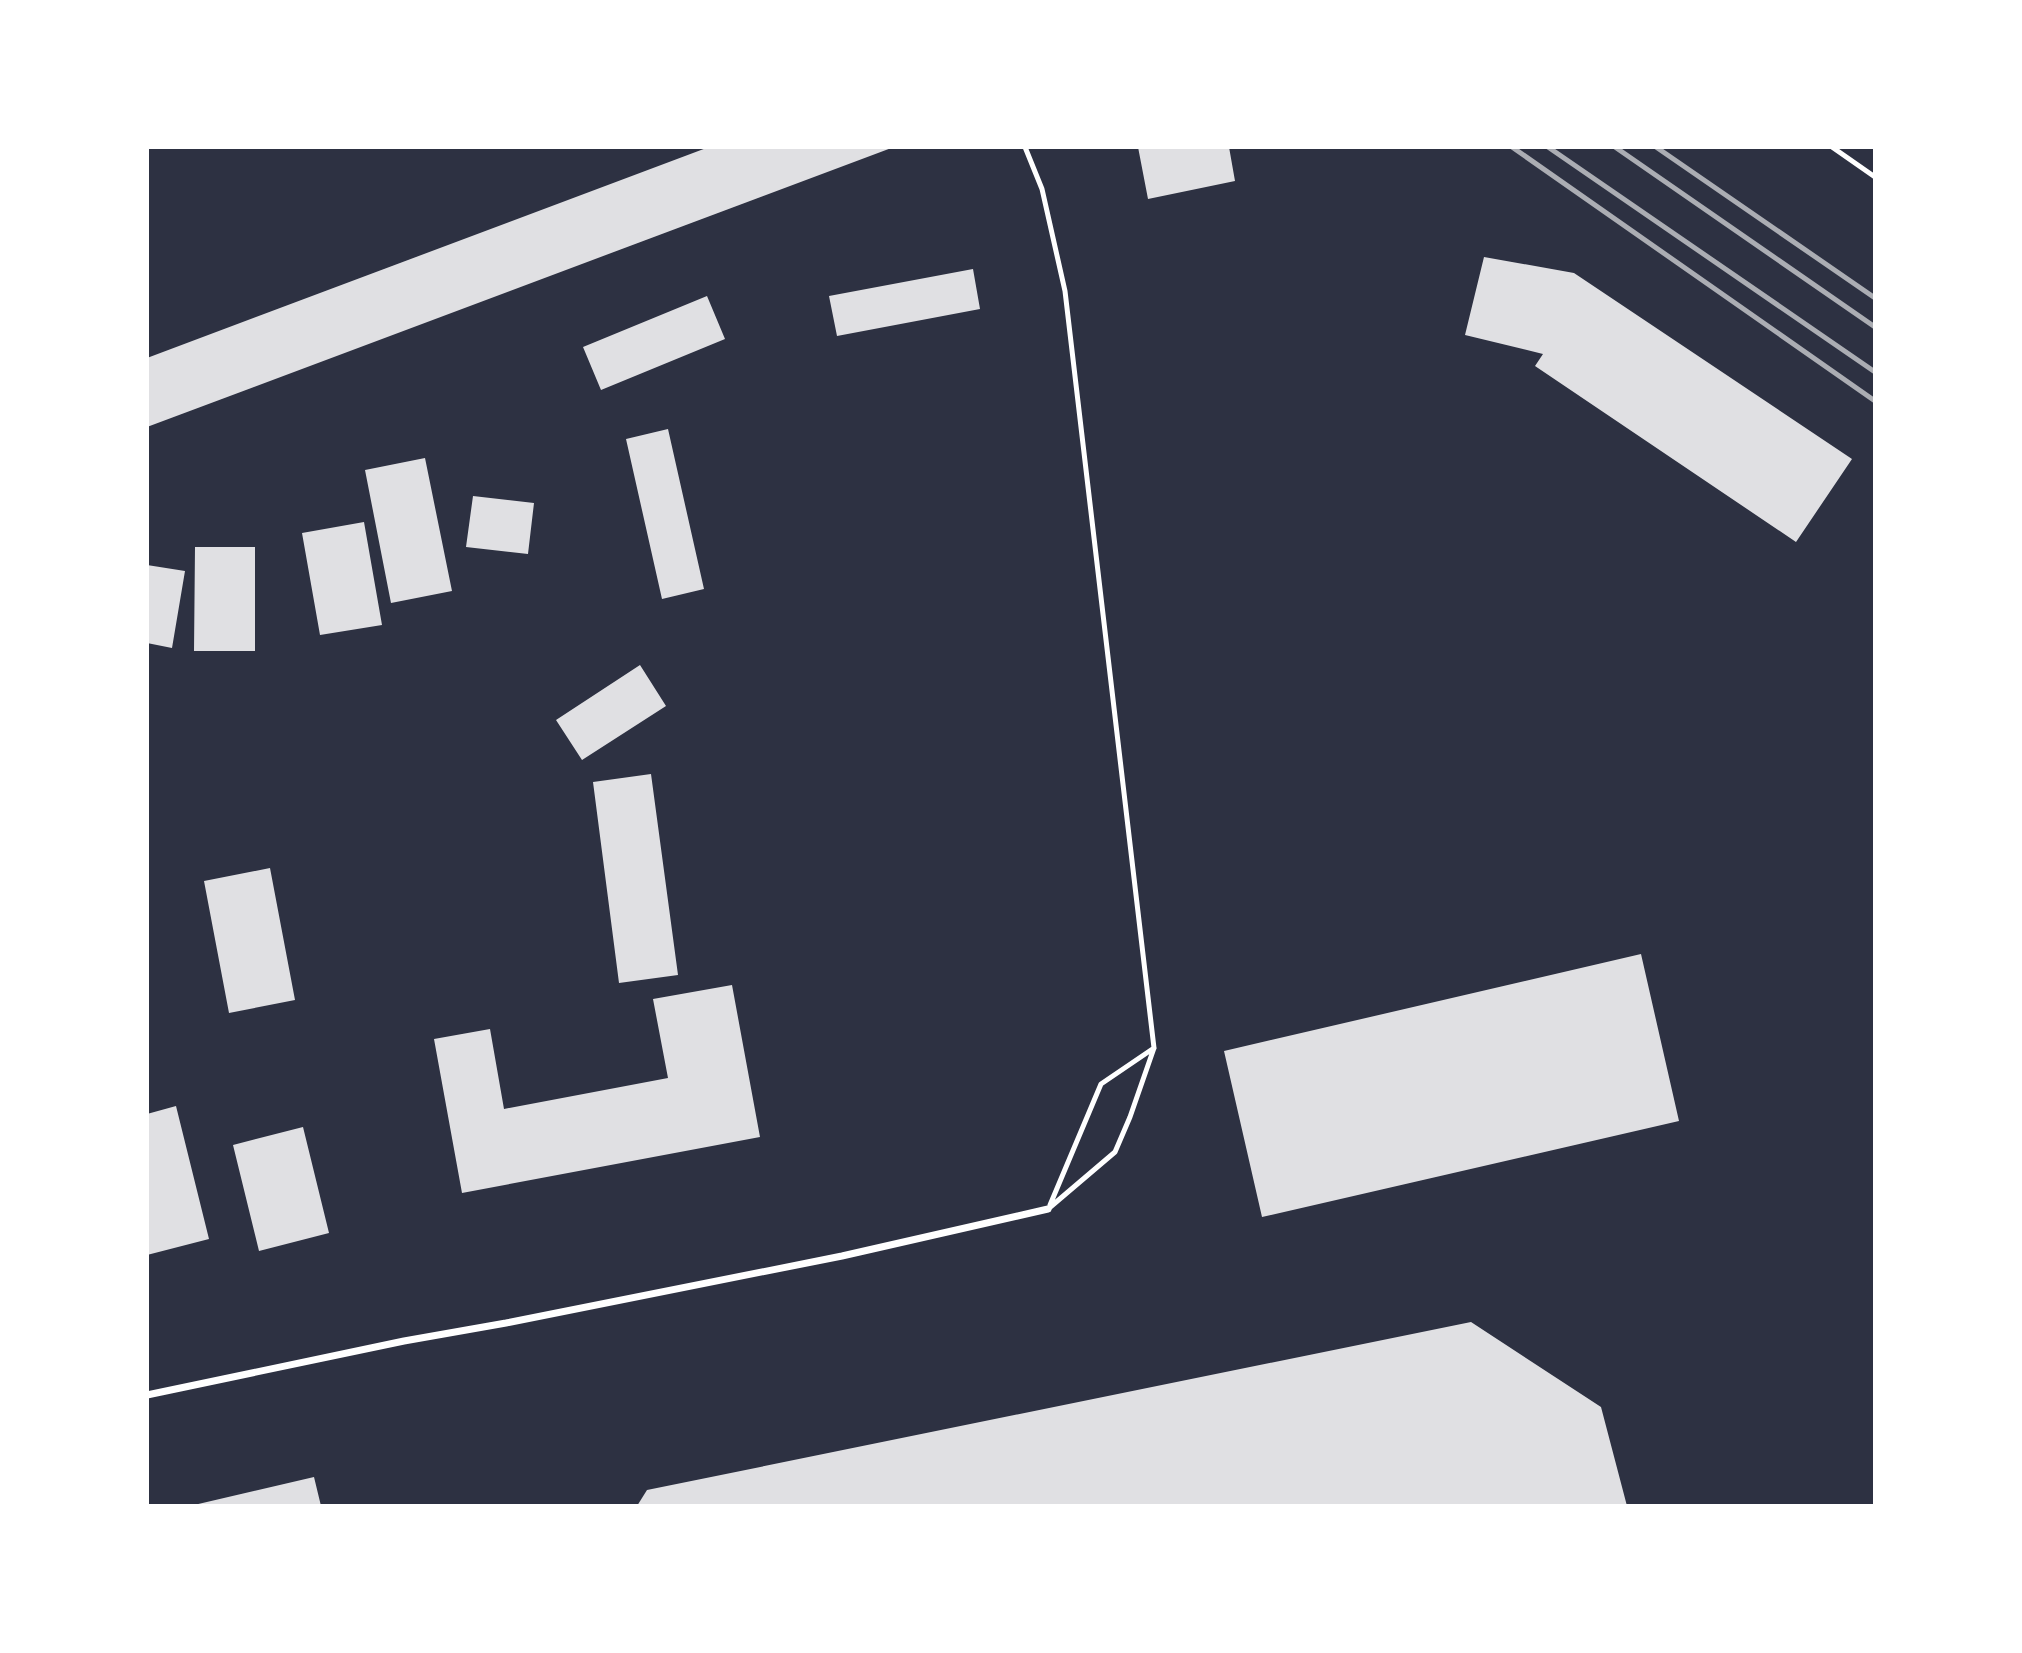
<svg xmlns="http://www.w3.org/2000/svg" width="2022" height="1653" font-family="'Sofia Sans Condensed',sans-serif">
	<rect width="100%" height="100%" fill="#2d3142"/>
	<path fill="#e0e0e3" d="M709 147H894L147 427V358Z
		M1138 147H1229L1235 181 1148 199Z
		M1484 257 1574 273 1852 459 1796 542 1535 366 1543 354 1465 335Z
		M973 269 980 309 837 336 829 296Z
		M707 296 725 339 601 390 583 347Z
		M668 429 704 589 662 599 626 439Z
		M425 458 452 591 391 603 365 470Z
		M473 496 534 503 528 554 466 547Z
		M364 522 382 625 320 635 302 533Z
		M195 547H255V651H194Z
		M147 565 185 571 172 648 147 643Z
		M640 665 666 706 582 760 556 720Z
		M651 774 678 975 619 983 593 782Z
		M270 868 295 1000 229 1013 204 881Z
		M1641 954 1679 1121 1262 1217 1224 1051Z
		M732 985 760 1137 462 1193 434 1039 490 1029 504 1109 668 1078 653 999Z
		M176 1106 209 1239 147 1255V1114Z
		M303 1127 329 1233 259 1251 233 1145Z
		M1471 1322 1601 1407 1627 1506H637L647 1490Z
		M314 1477 321 1506H194V1505Z"/>
	<g fill="none" stroke-linecap="round" stroke-linejoin="round">
		<path stroke="#fff" stroke-width="5" d="M1025 147 1042 189 1065 291 1154 1048 1130 1117 1115 1152 1048 1209
			M1832 147 1875 177
			M1050 1205 1101 1084 1154 1048"/>
		<path stroke="#fff" stroke-width="7" d="M147 1395 404 1341 506 1323 842 1256 1048 1209"/>
		<path stroke="#abadb3" stroke-width="5" d="M1512 147 1875 401
			M1548 147 1875 372
			M1615 147 1875 327
			M1656 147 1875 298"/>
	</g>
	<rect width="2022" height="1653" fill="none" stroke="#ffffff" stroke-width="298"/>
</svg>
